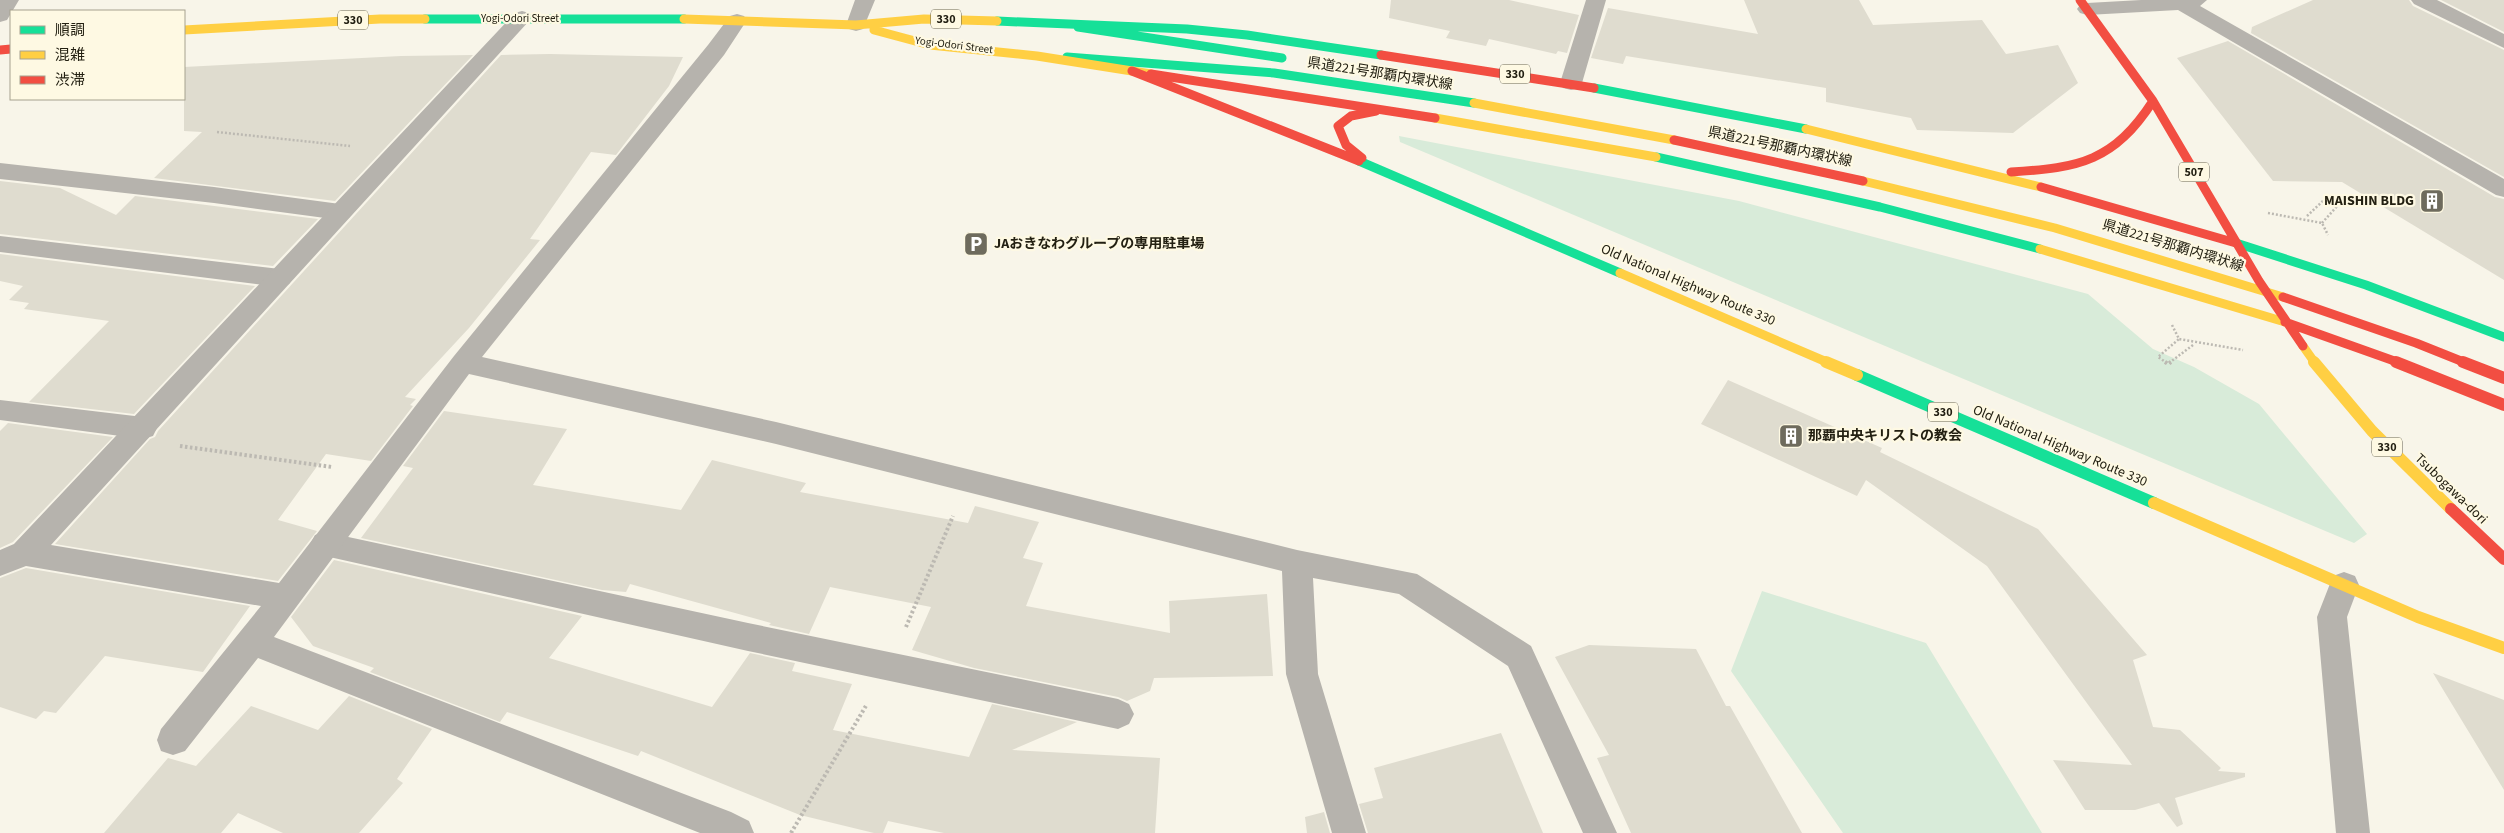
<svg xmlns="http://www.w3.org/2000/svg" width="2504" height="833" font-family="'Source Sans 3','Noto Sans JP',sans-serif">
	<rect width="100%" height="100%" fill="#f8f5e9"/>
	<path fill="#d8ebd9" d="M1399 136 1739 201 2088 294 2153 349 2194 367 2259 404 2367 534 2354 543 1400 142Z
		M1762 591 1926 643 2042 833H1843L1731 671Z"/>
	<path fill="#dfdccf" d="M1391 0H1509L1579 15 1567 53 1558 51 1556 54 1489 39 1486 46 1446 38 1450 31 1389 18Z
		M1744 0H1859L1873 25 1982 20 2006 54 2058 45 2078 83 2013 133 1917 130 1911 118 1826 102V88L1626 56 1623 64 1591 58 1608 8 1758 34Z
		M2313 0H2409L2413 6 2504 50V177L2251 33 2252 27Z
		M2441 0H2504V32Z
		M2228 41 2495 197 2504 199V280L2342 182 2273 181 2177 58Z
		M550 54 683 57 669 86 616 155 591 152 530 239 540 240 469 328 405 397 416 399 410 405 413 406 371 461 326 454 278 520 317 531 278 581 55 544 150 439 155 437 158 431 501 55Z
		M473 55 335 201 154 178 202 132 184 131V67L401 56Z
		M0 181 60 188 116 215 135 196 318 219 273 266 0 234Z
		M0 254 255 286 134 414 29 402 109 321 24 309 29 303 9 300 23 286 0 281Z
		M1728 380 1882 448 1880 452 2038 529 2147 655 2133 660 2153 727 2180 730 2221 768 2218 771 2245 773V777L2175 798 2183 824 2177 827 2159 803 2135 810H2085L2053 760 2132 765 1987 566 1866 480 1857 496 1701 424Z
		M444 411 567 429 533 485 681 510 712 460 806 483 800 492 968 523 975 506 1039 522 1023 558 1043 563 1026 606 1170 633 1169 601 1267 594 1273 676 1154 678 1150 691 1127 701 1118 697 974 668 912 650 931 607 830 587 809 634 769 625 771 623 630 584 626 592 602 590 361 538 413 468 403 466Z
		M8 423 113 437 13 542 0 548V431Z
		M334 560 582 616 549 658 712 707 750 653 795 663 792 671 852 684 833 730 969 757 992 704 1077 722 1012 750 1160 758 1155 833H944L888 821 883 833H874L800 815 641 751 638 756 507 712 500 722 370 672 374 668 313 646 291 617Z
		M26 568 250 606 203 672 105 656 56 713 44 711 36 719 0 707V578Z
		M1589 645 1696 649 1726 706H1730L1802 833H1631L1597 758 1609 755 1555 657Z
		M2433 673 2504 700V790Z
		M349 696 432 729 397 779 403 783 359 833H283L238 813 221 833H104L168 758 196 766 251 706 318 730Z
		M1501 733 1543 833H1368L1359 804 1383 798 1374 768Z
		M1324 812 1330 833H1307L1305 817Z"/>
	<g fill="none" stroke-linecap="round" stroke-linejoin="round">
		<path stroke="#bcb9b2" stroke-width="2.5" stroke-dasharray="2 2" stroke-linecap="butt" d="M217 132 350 146
			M2268 213 2322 223 2328 235
			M2307 216 2326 198 2339 204 2322 223
			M2172 325 2179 339 2243 350
			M2167 363 2158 357 2179 339
			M2169 363 2193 345"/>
		<path stroke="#bcb9b2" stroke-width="4" stroke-dasharray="2.5 2.5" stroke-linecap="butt" d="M2165 362 2168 364 2171 362
			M180 446 332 467
			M906 627 953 516
			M791 833 867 704"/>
		<path fill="#b6b3ad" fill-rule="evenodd" d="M0 0H19L7 20 0 22Z
			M0 163 214 187 340 204 349 206 352 212 349 218 340 220 214 203 0 179Z
			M0 236 280 269 289 272 293 278 289 284 280 287 0 252Z
			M0 400 143 417 153 420 157 428 153 436 143 439 0 420Z
			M325 532 748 623 1118 699 1129 704 1134 714 1129 724 1118 729 748 651 325 556 315 553 310 544 315 535Z"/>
		<path fill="#b6b3ad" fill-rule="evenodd" d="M855 0H875L863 29 856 31 849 29 846 25Z
			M1586 0H1606L1582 83 1579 88 1571 90 1563 88 1560 83Z
			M2141 0H2207L2200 6 2504 179V197L2496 195 2178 10 2087 15 2080 13 2077 9 2080 5 2087 3Z
			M2411 0H2437L2504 34V48L2414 4Z
			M522 11 529 13 532 17 529 21 51 545 279 583 454 356 708 45 730 16 737 14 744 16 747 20 724 55 482 357 776 422 1297 550 1417 574 1531 646 1617 833H1583L1508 666 1399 594 1313 578 1318 674 1366 833H1332L1286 674 1282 571 776 444 469 374 274 637 731 812 749 821 754 833H700L258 658 185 751 173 755 161 751 157 740 161 729 261 606 26 566 0 576V550L14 544 515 13Z
			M2344 572 2355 576 2359 585 2347 617 2370 833H2336L2317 617 2333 576Z"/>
		<path stroke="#16e098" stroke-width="9" d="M425 19H684
			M997 21 1187 29 1247 35 1381 55
			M1078 27 1282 58
			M1067 57 1274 73 1474 103
			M1594 88 1806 129
			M1656 157 1880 207 2040 249
			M1359 161 1620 273
			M2236 243 2366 285 2504 337"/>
		<path stroke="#16e098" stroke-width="12" d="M1857 375 2154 503"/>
		<path stroke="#ffcf43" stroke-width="9" d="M684 19 856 25 924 19 997 21
			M184 30 380 19H425
			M874 30 930 45 1037 56 1151 74
			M1474 103 1674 140
			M1435 118 1656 157
			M1806 129 2041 187
			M1863 181 2055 228 2283 297
			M2040 249 2285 322
			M1620 273 1829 363
			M2303 346 2315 363"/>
		<path stroke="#ffcf43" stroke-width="12" d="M1826 362 1857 375
			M2314 362 2372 431 2451 509
			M2154 503 2418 617 2504 648"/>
		<path stroke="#f24e42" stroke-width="9" d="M2080 0 2153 101 2259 281 2303 346
			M0 50 11 49
			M1381 55 1594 88
			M1132 71 1359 161
			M1151 74 1435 118
			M1674 140 1863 181
			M1362 158 1346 145 1338 126 1351 116 1376 111
			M2011 172C2080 168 2114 161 2153 101
			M2041 187 2236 243
			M2283 297 2416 343 2466 363
			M2285 322 2400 363"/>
		<path stroke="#f24e42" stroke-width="12" d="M2396 362 2504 405
			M2463 362 2504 378
			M2451 509 2504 559"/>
	</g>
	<defs>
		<symbol id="building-square" viewBox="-11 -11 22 22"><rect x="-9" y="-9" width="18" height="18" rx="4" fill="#6e6b5d" stroke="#fef9e3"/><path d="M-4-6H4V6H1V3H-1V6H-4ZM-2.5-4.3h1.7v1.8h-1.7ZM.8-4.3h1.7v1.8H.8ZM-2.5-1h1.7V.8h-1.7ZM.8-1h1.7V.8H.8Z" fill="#fff"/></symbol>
		<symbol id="parking-square" viewBox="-11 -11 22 22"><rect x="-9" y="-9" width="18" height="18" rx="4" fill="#6e6b5d" stroke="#fef9e3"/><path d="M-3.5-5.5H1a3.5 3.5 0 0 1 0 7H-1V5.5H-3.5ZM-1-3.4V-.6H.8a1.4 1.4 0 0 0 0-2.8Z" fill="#fff"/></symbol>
	</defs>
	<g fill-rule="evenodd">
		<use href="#building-square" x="2418" y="187" width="28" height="28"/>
		<use href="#parking-square" x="962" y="230" width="28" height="28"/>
		<use href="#building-square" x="1777" y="422" width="28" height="28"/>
	</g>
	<g text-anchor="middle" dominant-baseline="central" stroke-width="4.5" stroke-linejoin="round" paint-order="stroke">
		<g font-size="11" fill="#232012" stroke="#fef9e3">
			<text x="520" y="18">Yogi-Odori Street</text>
			<text transform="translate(954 45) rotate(7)">Yogi-Odori Street</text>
		</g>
		<g fill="#fef9e3" stroke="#656151" stroke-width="1">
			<rect x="931" y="9.5" width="30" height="19" rx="4"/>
			<rect x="338" y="10.5" width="30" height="19" rx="4"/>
			<rect x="1500" y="64.5" width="30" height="19" rx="4"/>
			<rect x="2179" y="162.5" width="30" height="19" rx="4"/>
			<rect x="1928" y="402.5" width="30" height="19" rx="4"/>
			<rect x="2372" y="437.5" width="30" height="19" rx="4"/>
		</g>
		<g font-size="12" font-weight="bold" fill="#232012">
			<text x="946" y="19">330</text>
			<text x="353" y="20">330</text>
			<text x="1515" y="74">330</text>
			<text x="2194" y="172">507</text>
			<text x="1943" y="412">330</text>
			<text x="2387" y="447">330</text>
		</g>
		<g font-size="14" fill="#232012" stroke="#fef9e3">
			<text transform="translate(1380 74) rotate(9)">県道221号那覇内環状線</text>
			<text transform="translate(1780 147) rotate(12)">県道221号那覇内環状線</text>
			<text transform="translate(2173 246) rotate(17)">県道221号那覇内環状線</text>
			<text transform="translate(1688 285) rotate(23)">Old National Highway Route 330</text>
			<text transform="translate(2060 446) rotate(23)">Old National Highway Route 330</text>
			<text transform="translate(2451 489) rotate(44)">Tsubogawa-dori</text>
		</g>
		<g font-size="14" font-weight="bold" fill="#232012" stroke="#fef9e3" text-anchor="start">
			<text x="2414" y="201" text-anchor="end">MAISHIN BLDG</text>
			<text x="994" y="244">JAおきなわグループの専用駐車場</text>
			<text x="1808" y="436">那覇中央キリストの教会</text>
		</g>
	</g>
	<rect x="10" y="10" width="175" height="90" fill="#fef9e3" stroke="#a6a28f"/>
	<rect x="20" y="26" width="25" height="8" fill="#16e098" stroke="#a6a28f"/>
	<text x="55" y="35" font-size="15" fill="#232012">順調</text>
	<rect x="20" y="51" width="25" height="8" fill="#ffcf43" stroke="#a6a28f"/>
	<text x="55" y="60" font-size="15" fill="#232012">混雑</text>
	<rect x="20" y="76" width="25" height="8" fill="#f24e42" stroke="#a6a28f"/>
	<text x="55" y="85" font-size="15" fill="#232012">渋滞</text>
</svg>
